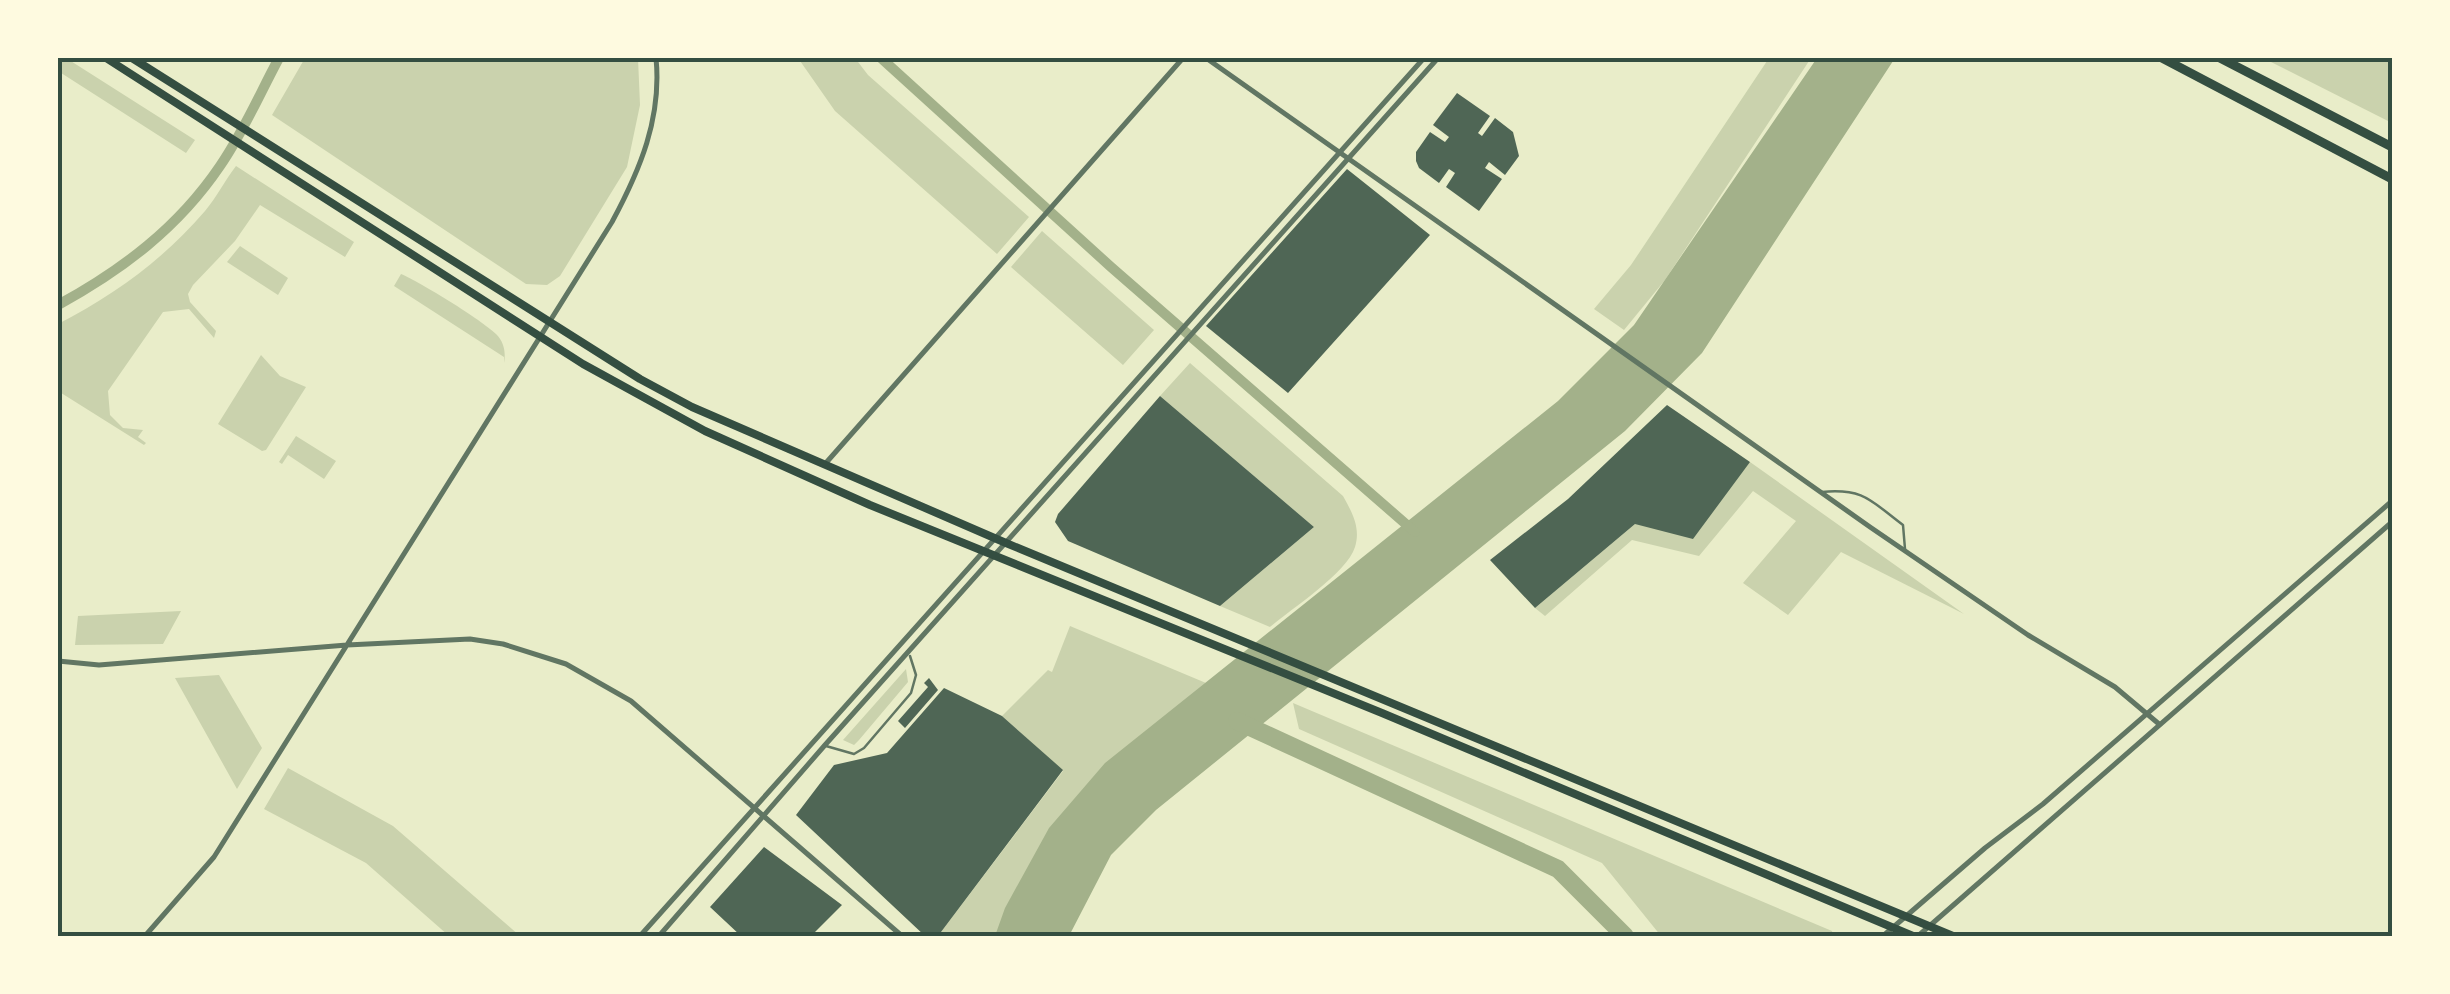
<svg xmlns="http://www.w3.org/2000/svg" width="2450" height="994" font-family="Cabin,sans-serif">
	<rect width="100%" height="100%" fill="#e9edc9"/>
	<path fill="#cad2ad" d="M58 58H66L195 140 186 153 58 71Z
		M305 58H638L640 105 627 167 560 276 547 285 526 284 272 115Z
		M798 58H855L868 75 1029 217 997 254 835 111Z
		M1769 58H1811L1665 280 1624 330 1594 309 1631 265Z
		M2263 58H2392V123Z
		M236 166 354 242 345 257 260 205 235 241 193 285 188 294 190 302 216 331 214 338 189 309 163 312 108 391 110 415 123 428 143 430 138 437 146 443 144 445 58 391V324C114 295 163 260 205 211 217 197 225 180 236 166Z
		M1042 231 1154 330 1123 365 1011 267Z
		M240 246 288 278 278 295 227 262Z
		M401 274C420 282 482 320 496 334 504 342 506 352 504 363V357L394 286Z
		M261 355 280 376 306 387 266 450 262 451 218 424Z
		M1190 363 1343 496C1352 512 1361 528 1355 547 1347 573 1291 609 1270 627L1220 606 1314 527 1160 396Z
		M296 436 336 461 324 479 288 455 282 464 279 462Z
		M1750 462 1964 614 1841 552 1788 615 1743 583 1796 521 1753 491 1699 556 1632 540 1545 616 1535 608 1635 524Z
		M181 611 163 644 75 645 78 616Z
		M1070 626 1206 683 1034 936H938L1063 771 1002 716 1048 670 1052 672Z
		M906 669 908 682 859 740 854 745 843 740Z
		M219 675 262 748 237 789 175 678Z
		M1293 703 1832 931 1833 936H1661L1602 863 1299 729Z
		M288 768 393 826 520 936H449L366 863 264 809Z"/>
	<path fill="#a3b18a" d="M1817 58H1895L1702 353 1625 431 1156 810 1111 855 1069 936H995L1005 908 1049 828 1105 763 1558 401 1634 325Z"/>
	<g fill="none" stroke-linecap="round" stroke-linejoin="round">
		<path stroke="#a3b18a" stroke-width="10" d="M881 58 1111 267 1415 532
			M58 305C122 270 178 228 220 166 243 133 260 93 279 58"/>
		<path stroke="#a3b18a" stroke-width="18" d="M1237 721 1558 869 1625 936"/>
	</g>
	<path fill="#4f6655" d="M1457 93 1490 116 1478 133 1482 136 1495 118 1513 132 1519 156 1505 175 1489 162 1485 168 1502 179 1479 211 1446 187 1455 173 1449 169 1439 183 1419 168 1416 161V152L1430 132 1445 142 1449 137 1433 125Z
		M1347 169 1430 235 1288 393 1206 326Z
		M1160 396 1314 527 1220 606 1068 541 1055 522 1058 514Z
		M1667 405 1750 462 1693 539 1635 524 1535 608 1490 560 1568 499Z
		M929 678 938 690 905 728 898 721 928 687 924 683Z
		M944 688 1002 716 1063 770 938 936H925L796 815 834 765 887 753Z
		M764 847 842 905 811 936H741L710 907Z"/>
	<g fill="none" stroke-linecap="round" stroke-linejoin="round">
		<path stroke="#617663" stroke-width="2.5" d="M1822 492C1864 488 1871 501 1903 525L1905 549
			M826 746 854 754 864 748 911 693 916 675 910 656"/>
		<path stroke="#617663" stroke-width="5" d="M1206 58 1870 527 2028 635 2115 687 2159 724
			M825 464 1183 58
			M58 661 99 665 347 645 470 639 503 644 566 664 631 701 902 936
			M145 936 214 857 612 222C640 170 662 118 656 58"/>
		<path stroke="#617663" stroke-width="5" d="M640 936 1424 58
			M659 936 825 745 1438 58
			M1883 936 1985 848 2043 804 2392 501
			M1918 936 2392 522"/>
		<path stroke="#344e41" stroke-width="8" d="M106 58 583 364 705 431 870 505 1382 713 1913 936
			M132 58 640 379 692 407 1006 543 1953 936"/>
		<path stroke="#344e41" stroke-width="9" d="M2162 58 2392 179
			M2220 58 2392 147"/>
	</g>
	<rect width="2450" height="994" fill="none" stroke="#fefae0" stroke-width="120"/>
	<rect x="60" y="60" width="2330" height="874" fill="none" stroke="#344e41" stroke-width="4"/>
</svg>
